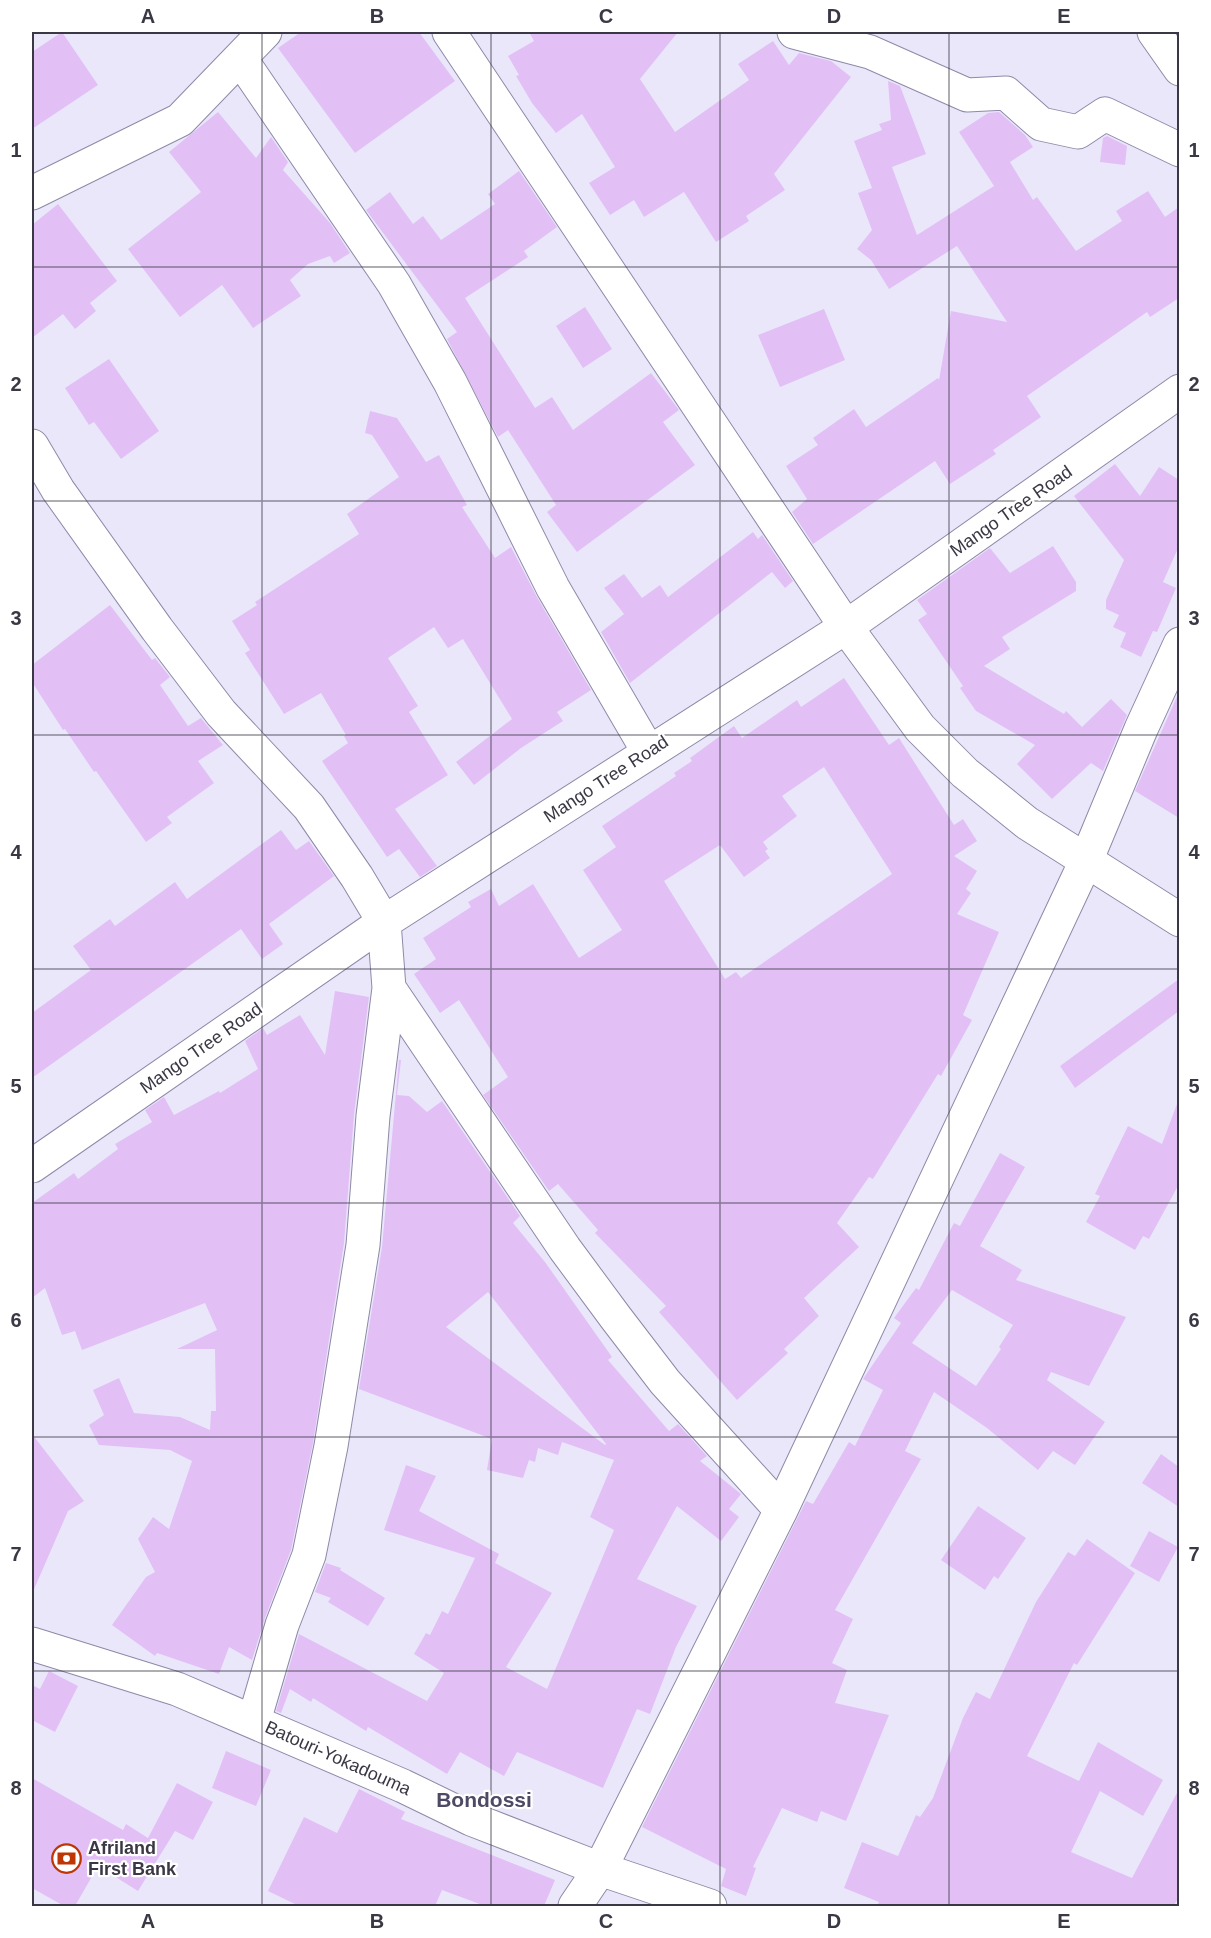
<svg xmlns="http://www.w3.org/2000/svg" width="1211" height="1938" font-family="Helvetica,sans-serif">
	<rect width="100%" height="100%" fill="#eae7fb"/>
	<path fill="#e2c0f6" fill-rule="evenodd" d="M62 32 98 85 32 129V52Z
		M301 32H419L455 81 355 153 278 48Z
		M529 32H678L640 79 675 132 749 80 738 64 773 41 789 65 799 53 831 61 851 77 774 174 785 190 746 216 749 221 716 242 684 192 644 217 634 200 610 215 589 183 615 167 582 114 556 133 532 103 516 76 519 75 508 56 534 41Z
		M888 81 900 86 926 154 892 167 917 235 994 186 959 132 988 113 999 112 1025 135 1033 147 1010 162 1033 200 1037 197 1076 251 1122 221 1116 211 1148 191 1165 217 1179 207V298L1150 317 1147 312 1027 396 1041 417 993 450 996 454 950 484 935 461 813 544 792 512 807 499 786 466 818 445 813 438 854 409 866 427 938 378 939 380 951 311 1007 322 957 246 889 289 871 260 857 249 872 230 858 193 872 188 854 141 882 130 879 124 891 120Z
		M218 112 256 158 271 137 288 162 283 170 330 223 350 253 334 263 330 256 308 264 290 280 301 296 253 328 222 285 180 317 128 249 201 192 169 152Z
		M1107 136 1127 146 1125 165 1100 162 1103 138Z
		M519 171 557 227 524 251 528 257 465 298 535 408 552 397 573 430 651 373 679 410 663 422 695 465 577 552 547 512 556 505 508 430 498 437 447 339 457 332 366 210 390 192 413 224 423 216 441 240 495 204 488 194Z
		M58 204 117 281 90 303 96 311 75 329 63 314 32 338V225Z
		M585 307 612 349 583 368 556 326Z
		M824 309 845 360 780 387 758 335Z
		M109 359 159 431 121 459 94 422 89 425 65 388Z
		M370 411 397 418 426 462 439 455 467 505 462 507 495 558 511 547 537 597 591 690 557 712 563 721 521 748 474 785 456 762 512 719 463 639 448 648 434 627 388 658 418 706 409 712 448 775 395 809 437 866 420 877 399 849 387 857 322 761 348 743 344 736 346 735 321 693 284 714 245 653 250 650 232 621 257 605 255 602 359 534 347 514 399 477 372 435 365 433Z
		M1115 464 1140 496 1159 467 1179 480V546L1163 582 1176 588 1157 632 1153 631 1141 657 1120 647 1126 633 1113 627 1119 615 1106 609V600L1124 560 1074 496Z
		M753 532 758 539 762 535 793 581 785 588 772 572 630 683 601 632 624 614 604 588 624 574 642 598 660 585 668 597Z
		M1053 546 1076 582V591L1002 637 1010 649 984 666 1064 714 1066 711 1082 727 1111 699 1127 715 1103 771 1091 763 1052 799 1017 764 1035 745 976 711 960 688 963 686 918 620 927 614 917 600 990 548 1010 573Z
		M110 605 152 660 155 658 170 677 160 685 188 726 201 718 223 745 198 761 214 783 167 817 172 823 146 842 96 771 94 772 65 729 63 730 32 682V665Z
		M844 678 889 745 899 738 954 825 963 819 977 841 954 856 977 871 966 889 971 893 957 914 999 932 963 1015 972 1020 941 1076 938 1074 873 1179 869 1177 837 1223 859 1247 804 1298 819 1316 784 1349 788 1353 737 1400 659 1312 666 1306 595 1233 598 1230 558 1184 549 1191 483 1095 508 1077 459 1000 440 1013 414 974 436 959 423 938 471 907 468 902 491 889 499 906 533 884 579 958 622 930 583 870 616 847 602 826 676 776 674 773 692 761 690 758 734 726 742 738 797 700 801 707ZM824 767 892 874 741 978 736 972 725 979 664 881 720 845 744 877 770 858 765 851 768 849 763 842 797 816 782 796Z
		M1179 692V818L1135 791Z
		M281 830 296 850 309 841 334 876 269 924 283 944 262 959 241 929 32 1078V1013L91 970 73 946 110 919 115 926 175 882 187 899Z
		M1179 979V1011L1075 1088 1060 1066Z
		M335 991 369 997 354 1115 344 1243 313 1443 291 1550 265 1618 252 1660 229 1647 219 1674 157 1653 155 1656 112 1625 146 1577 155 1572 138 1539 153 1517 169 1529 192 1461 170 1450 99 1445 89 1425 104 1415 93 1390 119 1378 134 1413 180 1417 210 1430 211 1411H216L215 1349H177L217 1330 205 1303 82 1350 75 1331 62 1335 45 1288 32 1298V1203L74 1173 78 1179 118 1149 115 1144 152 1122 145 1110 164 1097 174 1115 219 1091 220 1093 258 1069 245 1041 263 1028 267 1035 300 1015 325 1055Z
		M399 1060H401L397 1095 409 1096 427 1112 442 1101 520 1216 513 1223 545 1262 612 1357 608 1360 669 1431 678 1424 707 1456 700 1461 741 1494 729 1509 739 1517 721 1541 677 1506 637 1579 697 1606 676 1647 650 1714 637 1709 603 1788 517 1752 504 1776 460 1752 447 1774 368 1727 366 1731 313 1698 311 1702 290 1689 281 1713 276 1711 299 1634 427 1701 444 1673 414 1654 426 1633 430 1635 442 1611 448 1614 475 1558 384 1530 406 1465 436 1476 419 1511 499 1554 495 1563 552 1593 506 1667 547 1689 614 1530 590 1517 614 1460 562 1442 558 1455 538 1448 535 1462 529 1460 523 1478 487 1470 492 1439 359 1389 382 1247ZM488 1292 606 1444 605 1445 446 1327Z
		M1177 1104 1179 1105V1184L1149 1239 1143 1236 1135 1250 1086 1222 1100 1196 1095 1194 1128 1126 1162 1144Z
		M1000 1153 1025 1167 980 1246 1022 1270 1016 1280 1126 1317 1089 1386 1051 1372 1047 1380 1105 1422 1075 1465 1053 1451 1038 1470 987 1428 934 1392 905 1451 921 1459 835 1610 853 1619 832 1663 847 1670 835 1703 889 1715 846 1821 821 1811 817 1822 782 1808 753 1867 756 1868 746 1896 721 1886 726 1869 642 1827 806 1501 813 1504 849 1442 855 1446 883 1390 863 1379 901 1323 894 1318 916 1288 919 1290 954 1223 960 1226ZM952 1290 1013 1325 999 1347 1001 1349 976 1386 912 1343Z
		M32 1434 84 1501 68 1511 32 1594Z
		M1161 1454 1179 1467V1507L1142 1483Z
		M978 1506 1026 1538 998 1579 994 1576 985 1590 941 1560Z
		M1149 1531 1178 1547 1159 1582 1130 1566Z
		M1087 1539 1135 1573 1077 1665 1074 1663 1027 1756 1079 1781 1098 1742 1163 1780 1143 1816 1100 1791 1071 1852 1132 1878 1179 1789V1896L1174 1906H877L879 1902 844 1888 862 1842 898 1856 916 1815 920 1817 933 1798 963 1718 976 1692 990 1699 1036 1602 1068 1552 1075 1556Z
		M326 1563 341 1568 340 1570 385 1598 368 1626 328 1602 331 1598 315 1592Z
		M49 1671 78 1686 55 1732 32 1720V1685L40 1689Z
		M226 1751 271 1770 256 1806 212 1788Z
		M32 1778 123 1830 126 1824 148 1838 177 1783 213 1802 193 1840 175 1831 138 1891 98 1866 75 1906H64L32 1888Z
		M359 1789 405 1812 401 1819 555 1880 544 1906H485L442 1890 435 1906H299L268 1891 304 1817 337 1833Z"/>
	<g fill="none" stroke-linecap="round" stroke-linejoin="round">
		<defs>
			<path id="street" d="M449 32 846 627 920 728 965 773 1027 823 1180 920
				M794 32 870 52 967 95 1006 93 1041 124 1078 132 1105 114 1180 150
				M1154 32 1180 69
				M240 58 394 284 450 382 553 588 648 751
				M32 193 180 120 265 32
				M32 446 58 490 157 629 221 713 309 807 357 877 384 922 389 988 373 1116 363 1245 331 1446 309 1555 282 1625 254 1721
				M389 988 565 1249 616 1318 665 1382 781 1510
				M32 1166 384 922 846 627 1180 391
				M575 1906 600 1869 781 1510 1086 861 1141 729 1180 644"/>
			<path id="highway" d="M32 1644 177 1689 403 1786 471 1819 600 1869 710 1906"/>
		</defs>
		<use href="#street" stroke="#8e89a8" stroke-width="35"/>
		<use href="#highway" stroke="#8e89a8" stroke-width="35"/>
		<use href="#street" stroke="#fff" stroke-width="33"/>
		<use href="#highway" stroke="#fff" stroke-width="33"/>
	</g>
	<path fill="none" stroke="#3a3845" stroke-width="1.5" stroke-opacity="0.55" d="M262 32V1906M491 32V1906M720 32V1906M949 32V1906M32 267H1180M32 501H1180M32 735H1180M32 969H1180M32 1203H1180M32 1437H1180M32 1671H1180"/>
	<defs>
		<symbol id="bank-ring" viewBox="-11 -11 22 22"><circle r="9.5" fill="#fff" stroke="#be3604" stroke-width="1.5"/><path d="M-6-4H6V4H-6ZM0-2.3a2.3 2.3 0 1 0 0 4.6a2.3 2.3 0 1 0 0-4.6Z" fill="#be3604"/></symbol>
	</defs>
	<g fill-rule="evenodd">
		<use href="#bank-ring" x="50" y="1842" width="33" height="33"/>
	</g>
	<g text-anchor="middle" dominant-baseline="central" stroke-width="4.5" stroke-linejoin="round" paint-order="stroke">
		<g font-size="18" fill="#3a3845" stroke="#fff">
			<text transform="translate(1011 511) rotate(-35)">Mango Tree Road</text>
			<text transform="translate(606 779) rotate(-33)">Mango Tree Road</text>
			<text transform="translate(201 1048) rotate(-35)">Mango Tree Road</text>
			<text transform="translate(338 1758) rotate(24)">Batouri-Yokadouma</text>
		</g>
		<g font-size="18" font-weight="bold" fill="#3a3845" stroke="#fff" text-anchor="start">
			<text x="88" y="1848">Afriland<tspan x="88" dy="21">First Bank</tspan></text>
		</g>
		<g font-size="21" font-weight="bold" fill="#4e4a65" stroke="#fff">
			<text x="484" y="1799">Bondossi</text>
		</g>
	</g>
	<rect width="1211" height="1938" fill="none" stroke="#ffffff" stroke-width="66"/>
	<rect x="33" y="33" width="1145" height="1872" fill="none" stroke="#3a3845" stroke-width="2"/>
	<g font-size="20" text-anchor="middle" font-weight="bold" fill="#3a3845">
		<text x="148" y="23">A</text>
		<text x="377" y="23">B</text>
		<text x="606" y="23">C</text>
		<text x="834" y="23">D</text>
		<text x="1064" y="23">E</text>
		<text x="16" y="157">1</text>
		<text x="1194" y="157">1</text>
		<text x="16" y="391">2</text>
		<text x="1194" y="391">2</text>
		<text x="16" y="625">3</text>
		<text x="1194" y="625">3</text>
		<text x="16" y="859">4</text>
		<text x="1194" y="859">4</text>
		<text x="16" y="1093">5</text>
		<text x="1194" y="1093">5</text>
		<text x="16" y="1327">6</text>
		<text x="1194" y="1327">6</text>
		<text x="16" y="1561">7</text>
		<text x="1194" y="1561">7</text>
		<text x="16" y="1795">8</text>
		<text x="1194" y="1795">8</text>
		<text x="148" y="1928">A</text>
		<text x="377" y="1928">B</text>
		<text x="606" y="1928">C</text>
		<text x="834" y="1928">D</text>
		<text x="1064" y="1928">E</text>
	</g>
</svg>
